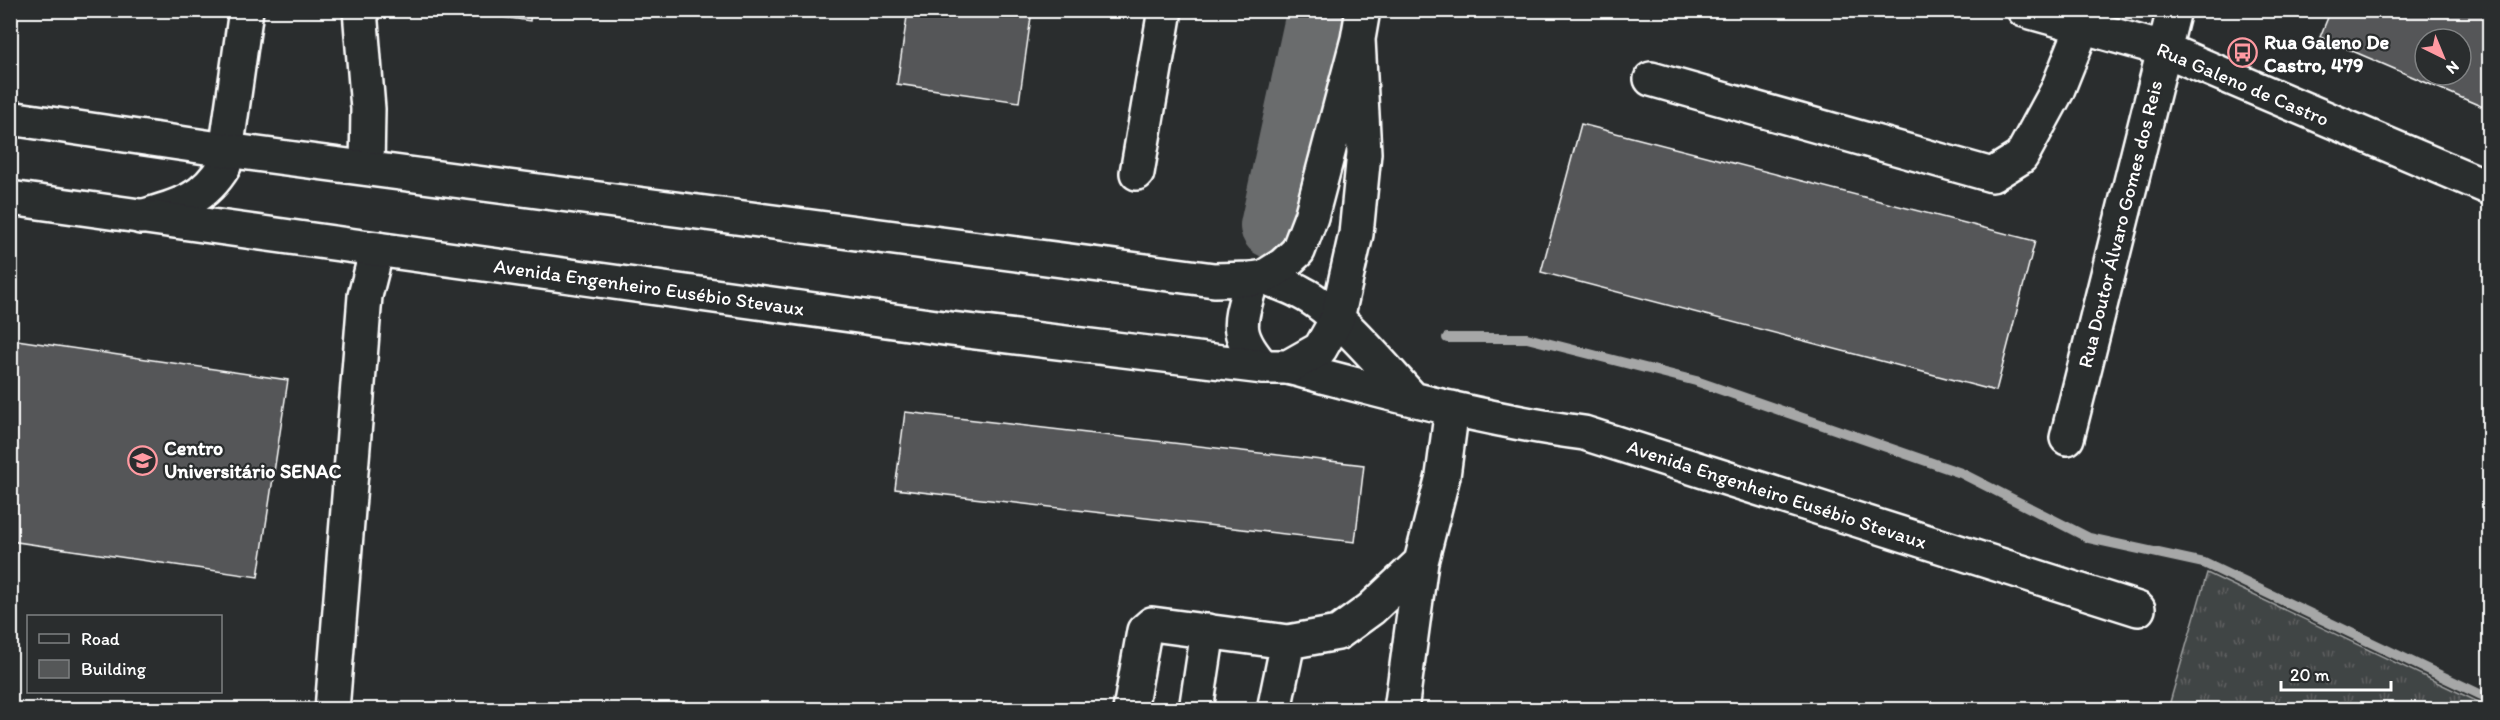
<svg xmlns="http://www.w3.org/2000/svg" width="2500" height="720" font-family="Itim,sans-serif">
	<defs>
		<pattern id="grass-tufts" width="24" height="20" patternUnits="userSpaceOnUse" patternTransform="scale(1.5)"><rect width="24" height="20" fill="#414445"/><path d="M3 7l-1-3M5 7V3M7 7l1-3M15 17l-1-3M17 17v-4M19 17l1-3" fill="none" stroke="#5e6061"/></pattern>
	</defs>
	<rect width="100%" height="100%" fill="#2a2d2e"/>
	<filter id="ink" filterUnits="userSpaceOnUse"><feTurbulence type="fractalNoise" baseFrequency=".0167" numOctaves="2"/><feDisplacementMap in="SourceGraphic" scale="12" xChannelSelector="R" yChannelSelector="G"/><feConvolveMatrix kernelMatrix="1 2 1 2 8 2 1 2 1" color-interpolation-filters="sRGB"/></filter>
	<g filter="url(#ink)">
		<path fill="url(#grass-tufts)" stroke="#a0a2a2" stroke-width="1.5" d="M2207 573 2489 707V709H2168Z"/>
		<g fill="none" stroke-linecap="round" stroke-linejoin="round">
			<path stroke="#a6a7a7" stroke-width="10" d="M1447 338H1527L1696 381 1961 473 2089 538 2204 563 2490 699"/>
			<path stroke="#6a6c6d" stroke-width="66" d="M1273 226 1320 10"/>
		</g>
		<path fill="#555758" stroke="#fff" stroke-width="1.5" fill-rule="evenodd" d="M453 10H531L530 21Z
			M908 10H1032L1019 102 897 84Z
			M2331 10H2490V110L2320 37ZM2425 39H2461V75H2425Z
			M1581 124 2035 241 1996 391 1541 272Z
			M10 339 288 380 258 577 10 541Z
			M905 412 1364 465 1355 542 895 489Z"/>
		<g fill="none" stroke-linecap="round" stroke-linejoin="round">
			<defs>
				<path id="minor" d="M360 10 368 109 367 168
					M2024 10 2163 49 2490 188
					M1651 79 1992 175 2021 157 2057 91 2083 26
					M1137 173 1165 10
					M141 217C178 206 203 201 224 166L246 10
					M1264 277C1276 282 1290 286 1302 293 1338 311 1384 368 1413 399
					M1252 279C1240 322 1232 331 1263 367
					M1288 367C1385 392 1483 420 1584 433L2138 609
					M2067 438 2174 10
					M332 710 365 296 377 249
					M1130 710 1144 631 1152 624 1288 642 1338 633 1371 609 1421 562
					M1196 710 1208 631
					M1274 710 1288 642
					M1401 710 1421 562 1443 476 1452 408"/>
				<path id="major" d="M10 118 226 150 1214 280 1252 279 1264 277 1283 265 1298 251 1311 217 1358 39 1363 10
					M10 198 951 329 1263 367H1288L1320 349 1337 319 1356 234 1364 153 1358 39"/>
			</defs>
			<use href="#minor" stroke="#fff" stroke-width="38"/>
			<use href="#major" stroke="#fff" stroke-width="38"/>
			<use href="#minor" stroke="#2a2d2e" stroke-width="33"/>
			<use href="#major" stroke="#2a2d2e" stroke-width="33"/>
		</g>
	</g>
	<defs>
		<symbol id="bus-ring" viewBox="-11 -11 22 22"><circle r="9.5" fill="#2a2d2e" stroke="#ff9aa2" stroke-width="1.5"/><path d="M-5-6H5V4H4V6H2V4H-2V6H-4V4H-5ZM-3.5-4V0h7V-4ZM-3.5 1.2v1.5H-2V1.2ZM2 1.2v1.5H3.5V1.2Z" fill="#ff9aa2"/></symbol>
		<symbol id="university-ring" viewBox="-11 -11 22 22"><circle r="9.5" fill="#2a2d2e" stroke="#ff9aa2" stroke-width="1.5"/><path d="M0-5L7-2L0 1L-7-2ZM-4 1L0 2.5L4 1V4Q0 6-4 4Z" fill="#ff9aa2"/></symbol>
	</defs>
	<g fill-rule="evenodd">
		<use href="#bus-ring" x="2226" y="36" width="33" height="33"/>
		<use href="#university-ring" x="126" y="444" width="33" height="33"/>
	</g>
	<g text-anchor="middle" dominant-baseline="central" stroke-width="4.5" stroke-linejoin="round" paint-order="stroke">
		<g font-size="20" font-weight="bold" fill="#fff" stroke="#2a2d2e" text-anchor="start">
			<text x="2264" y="42">Rua Galeno De<tspan x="2264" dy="23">Castro, 479</tspan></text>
			<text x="164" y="448">Centro<tspan x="164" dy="23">Universitário SENAC</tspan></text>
		</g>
		<g font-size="20" fill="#fff" stroke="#2a2d2e">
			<text transform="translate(2243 84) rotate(23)">Rua Galeno de Castro</text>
			<text transform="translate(2120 224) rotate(-76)">Rua Doutor Álvaro Gomes dos Reis</text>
			<text transform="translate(649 287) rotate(8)">Avenida Engenheiro Eusébio Stevaux</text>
			<text transform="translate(1777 494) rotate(18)">Avenida Engenheiro Eusébio Stevaux</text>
		</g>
	</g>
	<rect width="2500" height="720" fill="none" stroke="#2a2d2e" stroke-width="36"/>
	<rect x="18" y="18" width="2464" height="684" fill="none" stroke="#fff" stroke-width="2" filter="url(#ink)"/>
	<rect x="27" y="615" width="195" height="78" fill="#2a2d2e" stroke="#7f8182" stroke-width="1.5"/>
	<rect x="39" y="634" width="30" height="9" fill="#2a2d2e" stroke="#7f8182" stroke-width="1.5"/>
	<text x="81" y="645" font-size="18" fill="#ffffff">Road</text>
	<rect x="39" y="660" width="30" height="18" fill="#555758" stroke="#7f8182" stroke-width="1.5"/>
	<text x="81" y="675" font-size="18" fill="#ffffff">Building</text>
	<g transform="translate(2443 57) rotate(137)"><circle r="28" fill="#2a2d2e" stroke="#7f8182" stroke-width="1.5"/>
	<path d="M0-4.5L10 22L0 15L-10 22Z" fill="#ff9aa2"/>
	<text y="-9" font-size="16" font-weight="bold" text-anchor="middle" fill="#ffffff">N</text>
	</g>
	<path d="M2281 681v9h110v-9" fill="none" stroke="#ffffff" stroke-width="3"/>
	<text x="2290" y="681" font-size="18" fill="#ffffff" stroke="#2a2d2e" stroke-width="4.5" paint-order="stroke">20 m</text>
</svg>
